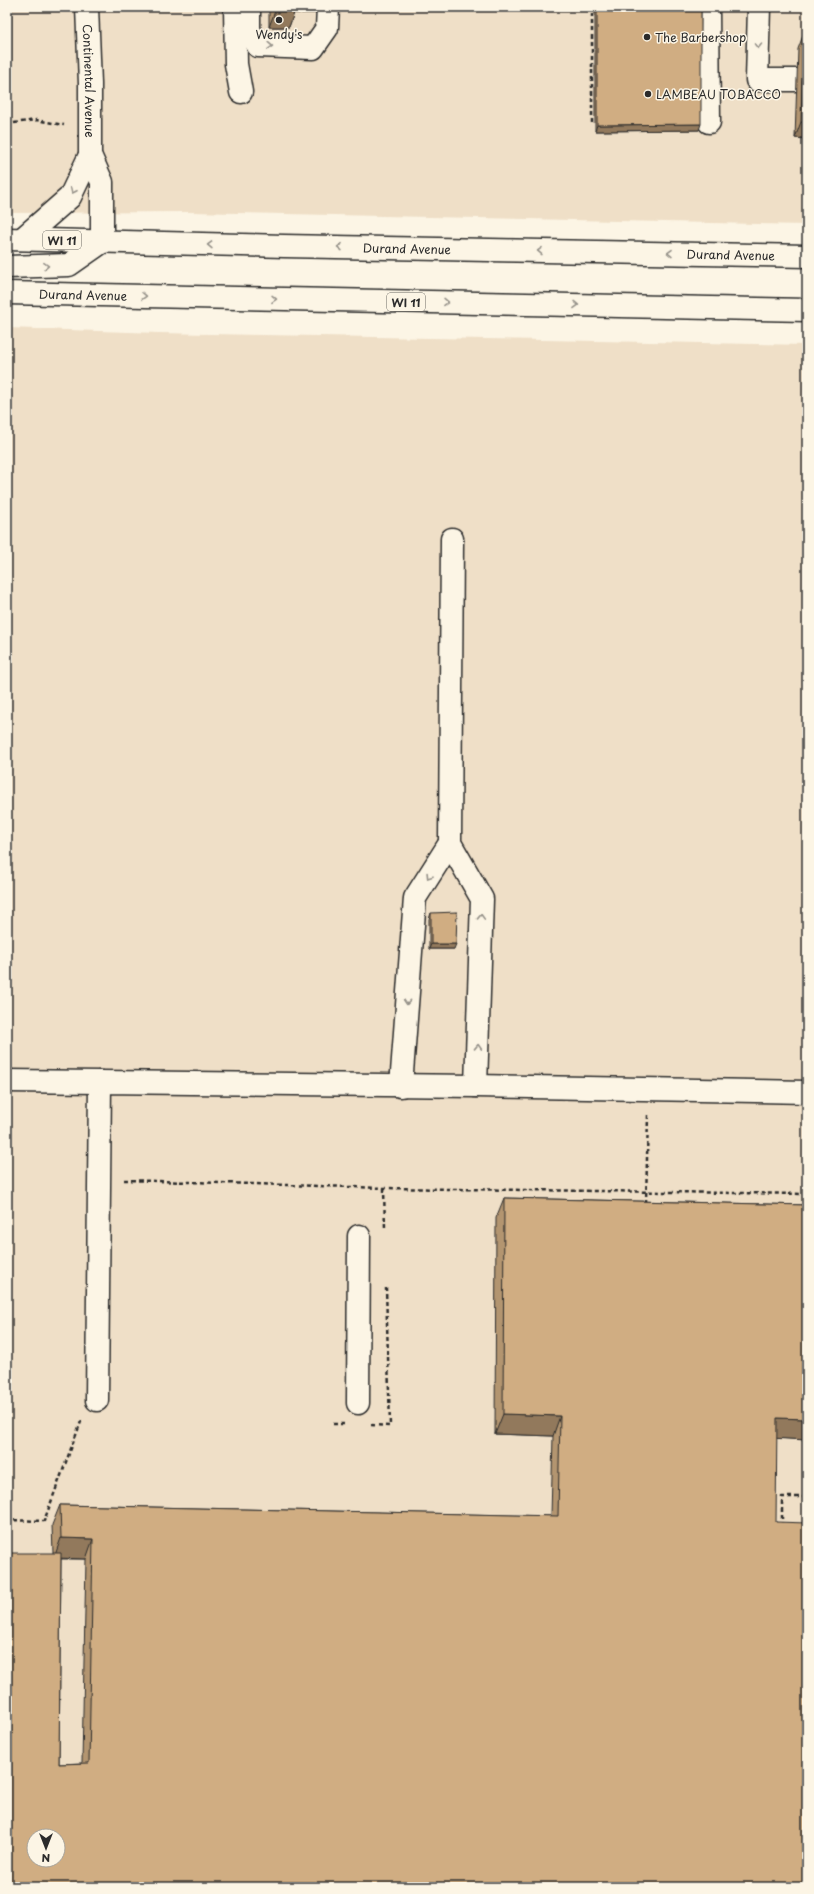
<svg xmlns="http://www.w3.org/2000/svg" width="814" height="1894" font-family="'Playpen Sans',sans-serif">
	<rect width="100%" height="100%" fill="#fcf5e5"/>
	<filter id="ink" filterUnits="userSpaceOnUse"><feTurbulence type="fractalNoise" baseFrequency=".025" numOctaves="2"/><feDisplacementMap in="SourceGraphic" scale="8" xChannelSelector="R" yChannelSelector="G"/><feConvolveMatrix kernelMatrix="1 2 1 2 8 2 1 2 1" color-interpolation-filters="sRGB"/></filter>
	<g filter="url(#ink)">
		<path fill="#efdfc7" fill-rule="evenodd" d="M7 7H807V225L190 212 7 213Z
			M7 328 159 333 807 345V1887H7ZM34 1836H58V1860H34Z"/>
		<g fill="none" stroke-linecap="round" stroke-linejoin="round">
			<defs>
				<g id="minor">
					<path id="s1" d="M87 7 90 84V155L102 182V242"/>
					<path d="M235 7 236 64 241 92"/>
					<path d="M249 7V30L258 46 313 48 327 28 328 7"/>
					<path d="M708 7 709 122"/>
					<path d="M759 7 757 80H797"/>
					<path d="M22 239 70 197 90 155"/>
					<path d="M452 539 450 843 482 899 476 1086"/>
					<path d="M7 1081 100 1082"/>
					<path d="M401 1086 415 898 450 843"/>
					<path d="M97 1400 100 1082 476 1086 807 1092"/>
					<path d="M358 1403 359 1236"/>
				</g>
				<g id="major">
					<path id="s2" d="M7 239 284 246 807 256"/>
					<path d="M7 267 69 265 102 242"/>
					<path id="s3" d="M7 293 807 310"/>
				</g>
			</defs>
			<use href="#minor" stroke="#2b2b2b" stroke-width="25"/>
			<use href="#major" stroke="#2b2b2b" stroke-width="25"/>
			<path stroke="#2b2b2b" stroke-width="2.5" stroke-dasharray="4 3" stroke-linecap="butt" d="M592 7V126
				M7 124 36 120 64 125
				M124 1180 384 1188 807 1194
				M384 1188 385 1229
				M646 1203 648 1114
				M333 1424H344
				M371 1425 390 1426 386 1288
				M7 1520 44 1521 82 1419
				M782 1526V1497H807"/>
			<use href="#minor" stroke="#fcf5e5" stroke-width="22"/>
			<use href="#major" stroke="#fcf5e5" stroke-width="22"/>
		</g>
		<path fill="#b39570" stroke="#2b2b2b" fill-rule="evenodd" d="M269 7H318L316 13H294L289 27H269Z
			M595 7H701L699 130 595 131Z
			M804 33 807 139 795 138 798 49Z
			M431 913 454 949H429V919Z
			M504 1198 807 1205V1440L777 1438 7 1887 53 1553 52 1525 60 1505 551 1516 553 1436 495 1434 496 1218ZM61 1559H86L82 1763 59 1764Z"/>
		<path fill="#92795b" stroke="#2b2b2b" d="M291 7H318L316 13H294L289 27H269L275 11Z
			M7 89H11L7 100Z
			M801 122 807 123V139L795 138Z
			M701 124 699 130 595 131 597 125Z
			M431 944H456L454 949H429Z
			M503 1414 560 1416 553 1436 495 1434Z
			M777 1418 807 1419V1440L770 1438Z
			M61 1538 93 1539 86 1559 54 1558Z"/>
		<path fill="#d0ad82" stroke="#2b2b2b" fill-rule="evenodd" d="M7 7H11V89H7Z
			M275 7H295V11H275Z
			M597 7H701V124L597 125Z
			M804 33H807V123L801 122Z
			M457 912 456 944H431V913Z
			M504 1198 807 1205V1419L777 1418 776 1522 807 1523V1887H7V1553H61L59 1764 89 1763 93 1539 61 1538 60 1505 558 1516 560 1416 503 1414ZM34 1836H58V1860H34Z"/>
		<defs><path id="oneway-chevron" d="M-2-3.5L2.5 0L-2 3.5" fill="none" stroke-width="1.6" stroke-linecap="round" stroke-linejoin="round"/></defs>
		<g stroke="#949088">
			<use href="#oneway-chevron" transform="translate(270 46) rotate(2)"/>
			<use href="#oneway-chevron" transform="translate(758 46) rotate(91)"/>
			<use href="#oneway-chevron" transform="translate(73 191) rotate(115)"/>
			<use href="#oneway-chevron" transform="translate(210 245) rotate(-179)"/>
			<use href="#oneway-chevron" transform="translate(340 247) rotate(-179)"/>
			<use href="#oneway-chevron" transform="translate(540 251) rotate(-179)"/>
			<use href="#oneway-chevron" transform="translate(670 253) rotate(-179)"/>
			<use href="#oneway-chevron" transform="translate(46 266) rotate(-3)"/>
			<use href="#oneway-chevron" transform="translate(144 296) rotate(1)"/>
			<use href="#oneway-chevron" transform="translate(274 299) rotate(1)"/>
			<use href="#oneway-chevron" transform="translate(446 302) rotate(1)"/>
			<use href="#oneway-chevron" transform="translate(576 305) rotate(1)"/>
			<use href="#oneway-chevron" transform="translate(429 876) rotate(122)"/>
			<use href="#oneway-chevron" transform="translate(481 917) rotate(-88)"/>
			<use href="#oneway-chevron" transform="translate(407 1002) rotate(94)"/>
			<use href="#oneway-chevron" transform="translate(478 1047) rotate(-88)"/>
		</g>
	</g>
	<g fill="#2b2b2b" stroke="#fcf5e5" stroke-width="1.5">
		<circle cx="279" cy="20" r="4"/>
		<circle cx="647" cy="37" r="4"/>
		<circle cx="648" cy="94" r="4"/>
	</g>
	<g text-anchor="middle" dominant-baseline="central" stroke-width="3" stroke-linejoin="round" paint-order="stroke">
		<g fill="#fcf5e5" stroke="#6a6863" stroke-width="1">
			<rect x="43" y="231" width="38" height="18" rx="3"/>
			<rect x="387" y="293" width="38" height="18" rx="3"/>
		</g>
		<g font-size="11" font-weight="bold" fill="#2b2b2b">
			<text x="62" y="240">WI 11</text>
			<text x="406" y="302">WI 11</text>
		</g>
		<g font-size="12" fill="#2b2b2b" stroke="#fcf5e5" text-anchor="start">
			<text x="279" y="34" text-anchor="middle">Wendy's</text>
			<text x="655" y="37">The Barbershop</text>
			<text x="656" y="94">LAMBEAU TOBACCO</text>
		</g>
		<g font-size="12" fill="#2b2b2b" stroke="#fcf5e5">
			<text stroke="none"><textPath href="#s1" startOffset="74">Continental Avenue</textPath></text>
			<text stroke="none"><textPath href="#s2" startOffset="400">Durand Avenue</textPath></text>
			<text stroke="none"><textPath href="#s2" startOffset="724">Durand Avenue</textPath></text>
			<text stroke="none"><textPath href="#s3" startOffset="76">Durand Avenue</textPath></text>
		</g>
	</g>
	<rect width="814" height="1894" fill="none" stroke="#fcf5e5" stroke-width="24"/>
	<rect x="12" y="12" width="790" height="1870" fill="none" stroke="#2b2b2b" stroke-width="1.5" filter="url(#ink)"/>
	<g transform="translate(46 1848) rotate(180)"><circle r="19" fill="#fcf5e5" stroke="#a8a49b"/>
	<path d="M0-3L7 15L0 10L-7 15Z" fill="#2b2b2b"/>
	<text y="-6" font-size="11" font-weight="bold" text-anchor="middle" fill="#2b2b2b">N</text>
	</g>
</svg>
